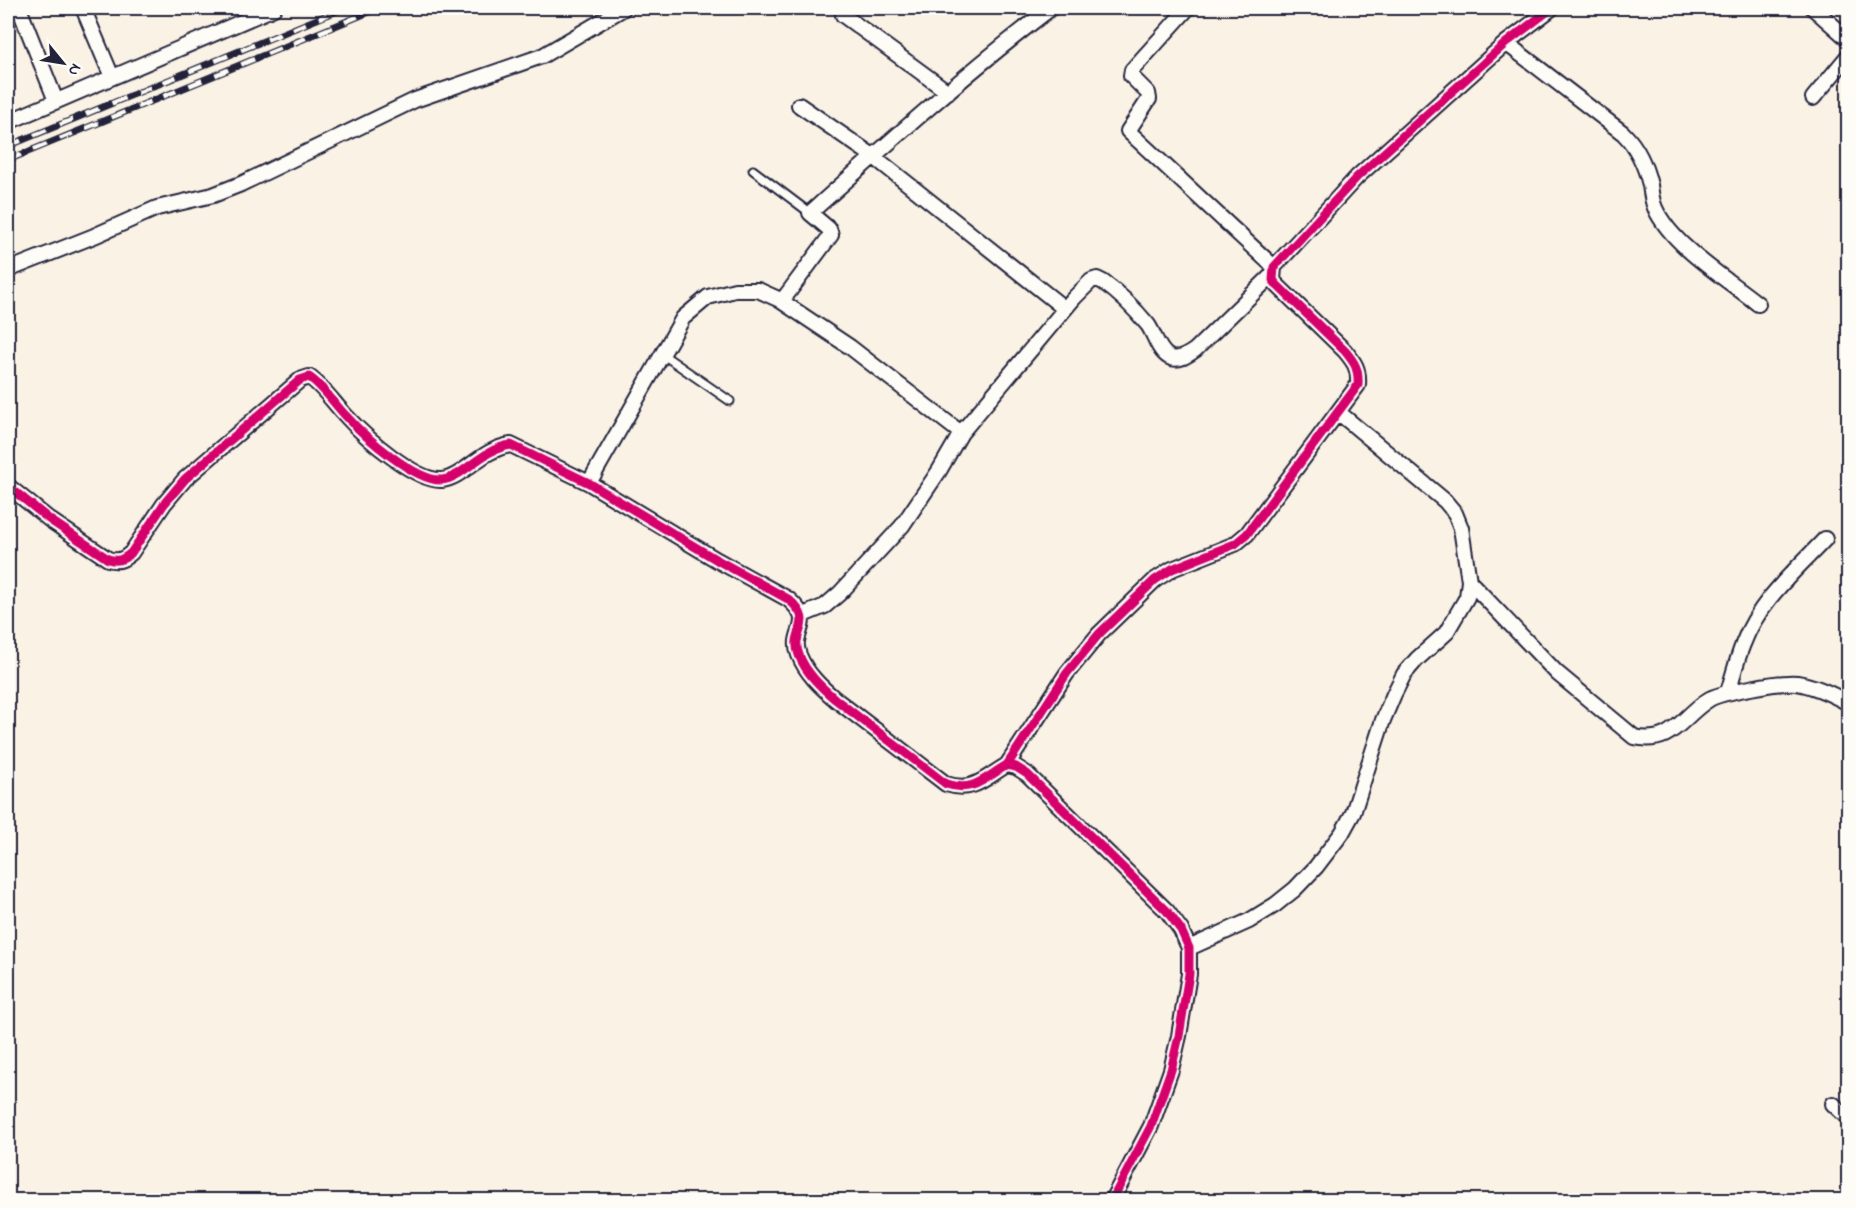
<svg xmlns="http://www.w3.org/2000/svg" width="1856" height="1208" font-family="'Indie Flower',sans-serif">
	<rect width="100%" height="100%" fill="#faf2e5"/>
	<filter id="ink" filterUnits="userSpaceOnUse"><feTurbulence type="fractalNoise" baseFrequency=".0167" numOctaves="2"/><feDisplacementMap in="SourceGraphic" scale="12" xChannelSelector="R" yChannelSelector="G"/><feConvolveMatrix kernelMatrix="1 2 1 2 8 2 1 2 1" color-interpolation-filters="sRGB"/></filter>
	<g filter="url(#ink)">
		<g fill="none" stroke-linecap="round" stroke-linejoin="round">
			<defs>
				<path id="lane" d="M753 170 810 213
					M662 354 730 401"/>
				<path id="street" d="M19 8 56 101
					M83 8 112 77
					M1188 8 1132 70 1131 76 1148 93 1149 99 1128 131 1274 267
					M1813 8 1848 39
					M843 15 948 92
					M1506 43 1623 133C1638 148 1645 165 1650 185 1651 193 1652 201 1655 208 1672 246 1726 278 1758 304
					M1813 98 1848 56
					M799 105 873 156 1065 309
					M8 122 274 8
					M8 270 94 236 157 208 213 195 241 184 415 100 542 56 624 8
					M782 301 831 235 829 229 810 213C888 143 967 72 1051 8
					M961 433 1074 298 1091 281 1097 279 1103 282C1120 294 1135 309 1148 325 1155 335 1158 351 1169 357 1178 362 1188 355 1195 350L1273 274
					M589 483 683 318 708 297 735 290H758L778 299 850 347 961 433 939 471 902 526 840 593 825 606 803 615
					M8 486 50 520 108 559C118 562 123 560 131 553L164 504 185 479 300 380 309 377C323 386 335 405 347 417 364 436 416 482 442 480 463 478 481 449 511 445L589 483 717 560 788 599C818 624 789 630 799 655 806 673 821 687 835 699L946 784C974 793 984 778 1007 765L1016 767 1027 774 1167 911 1181 930 1189 948V974L1179 1036 1171 1070 1151 1126 1112 1200
					M1469 581 1557 673 1634 737C1673 745 1680 718 1708 700 1719 692 1784 681 1797 683 1816 686 1832 694 1848 703
					M1728 692C1733 676 1737 659 1743 644 1759 601 1795 571 1825 539
					M1007 765 1067 673 1099 634 1155 580 1172 569 1235 544 1247 534 1358 385C1359 369 1355 363 1345 351L1277 285 1273 280 1274 267 1357 177 1506 43 1552 8
					M1189 948 1249 921 1275 905 1295 889 1316 867 1342 833 1353 813 1383 720 1394 694 1404 674 1417 659 1446 633 1467 597 1469 581 1461 528 1455 513 1445 501 1338 412
					M1833 1104 1848 1118"/>
			</defs>
			<use href="#lane" stroke="#22223b" stroke-width="11"/>
			<use href="#street" stroke="#22223b" stroke-width="18"/>
			<use href="#lane" stroke="#fdfcf7" stroke-width="7"/>
			<use href="#street" stroke="#fdfcf7" stroke-width="14"/>
			<defs>
				<path id="rail" d="M8 146 344 8
					M8 160 379 8"/>
			</defs>
			<use href="#rail" stroke="#22223b" stroke-width="7"/>
			<use href="#rail" stroke="#fdfcf7" stroke-width="4.5" stroke-dasharray="14" stroke-linecap="butt"/>
			<defs>
				<path id="cycleway" d="M8 486 50 520 108 559C118 562 123 560 131 553L164 504 185 479 300 380 309 377C323 386 335 405 347 417 364 436 416 482 442 480 463 478 481 449 511 445L589 483 717 560 788 599C818 624 789 630 799 655 806 673 821 687 835 699L946 784C974 793 984 778 1007 765L1016 767 1027 774 1167 911 1181 930 1189 948V974L1179 1036 1171 1070 1151 1126 1112 1200
					M1007 765 1067 673 1099 634 1155 580 1172 569 1235 544 1247 534 1358 385C1359 369 1355 363 1345 351L1277 285 1273 280 1274 267 1357 177 1506 43 1552 8"/>
			</defs>
			<use href="#cycleway" stroke="#fdfcf7" stroke-width="13"/>
			<use href="#cycleway" stroke="#d6006c" stroke-width="9"/>
		</g>
	</g>
	<rect width="1856" height="1208" fill="none" stroke="#fdfcf7" stroke-width="30"/>
	<rect x="15" y="15" width="1826" height="1178" fill="none" stroke="#22223b" stroke-width="2" filter="url(#ink)"/>
	<g transform="translate(63 63) rotate(120)" stroke="#fdfcf7" stroke-width="4.5" paint-order="stroke">
	<path d="M0-4.5L10 22L0 15L-10 22Z" fill="#22223b"/>
	<text y="-9" font-size="16" font-weight="bold" text-anchor="middle" fill="#22223b">N</text>
	</g>
</svg>
